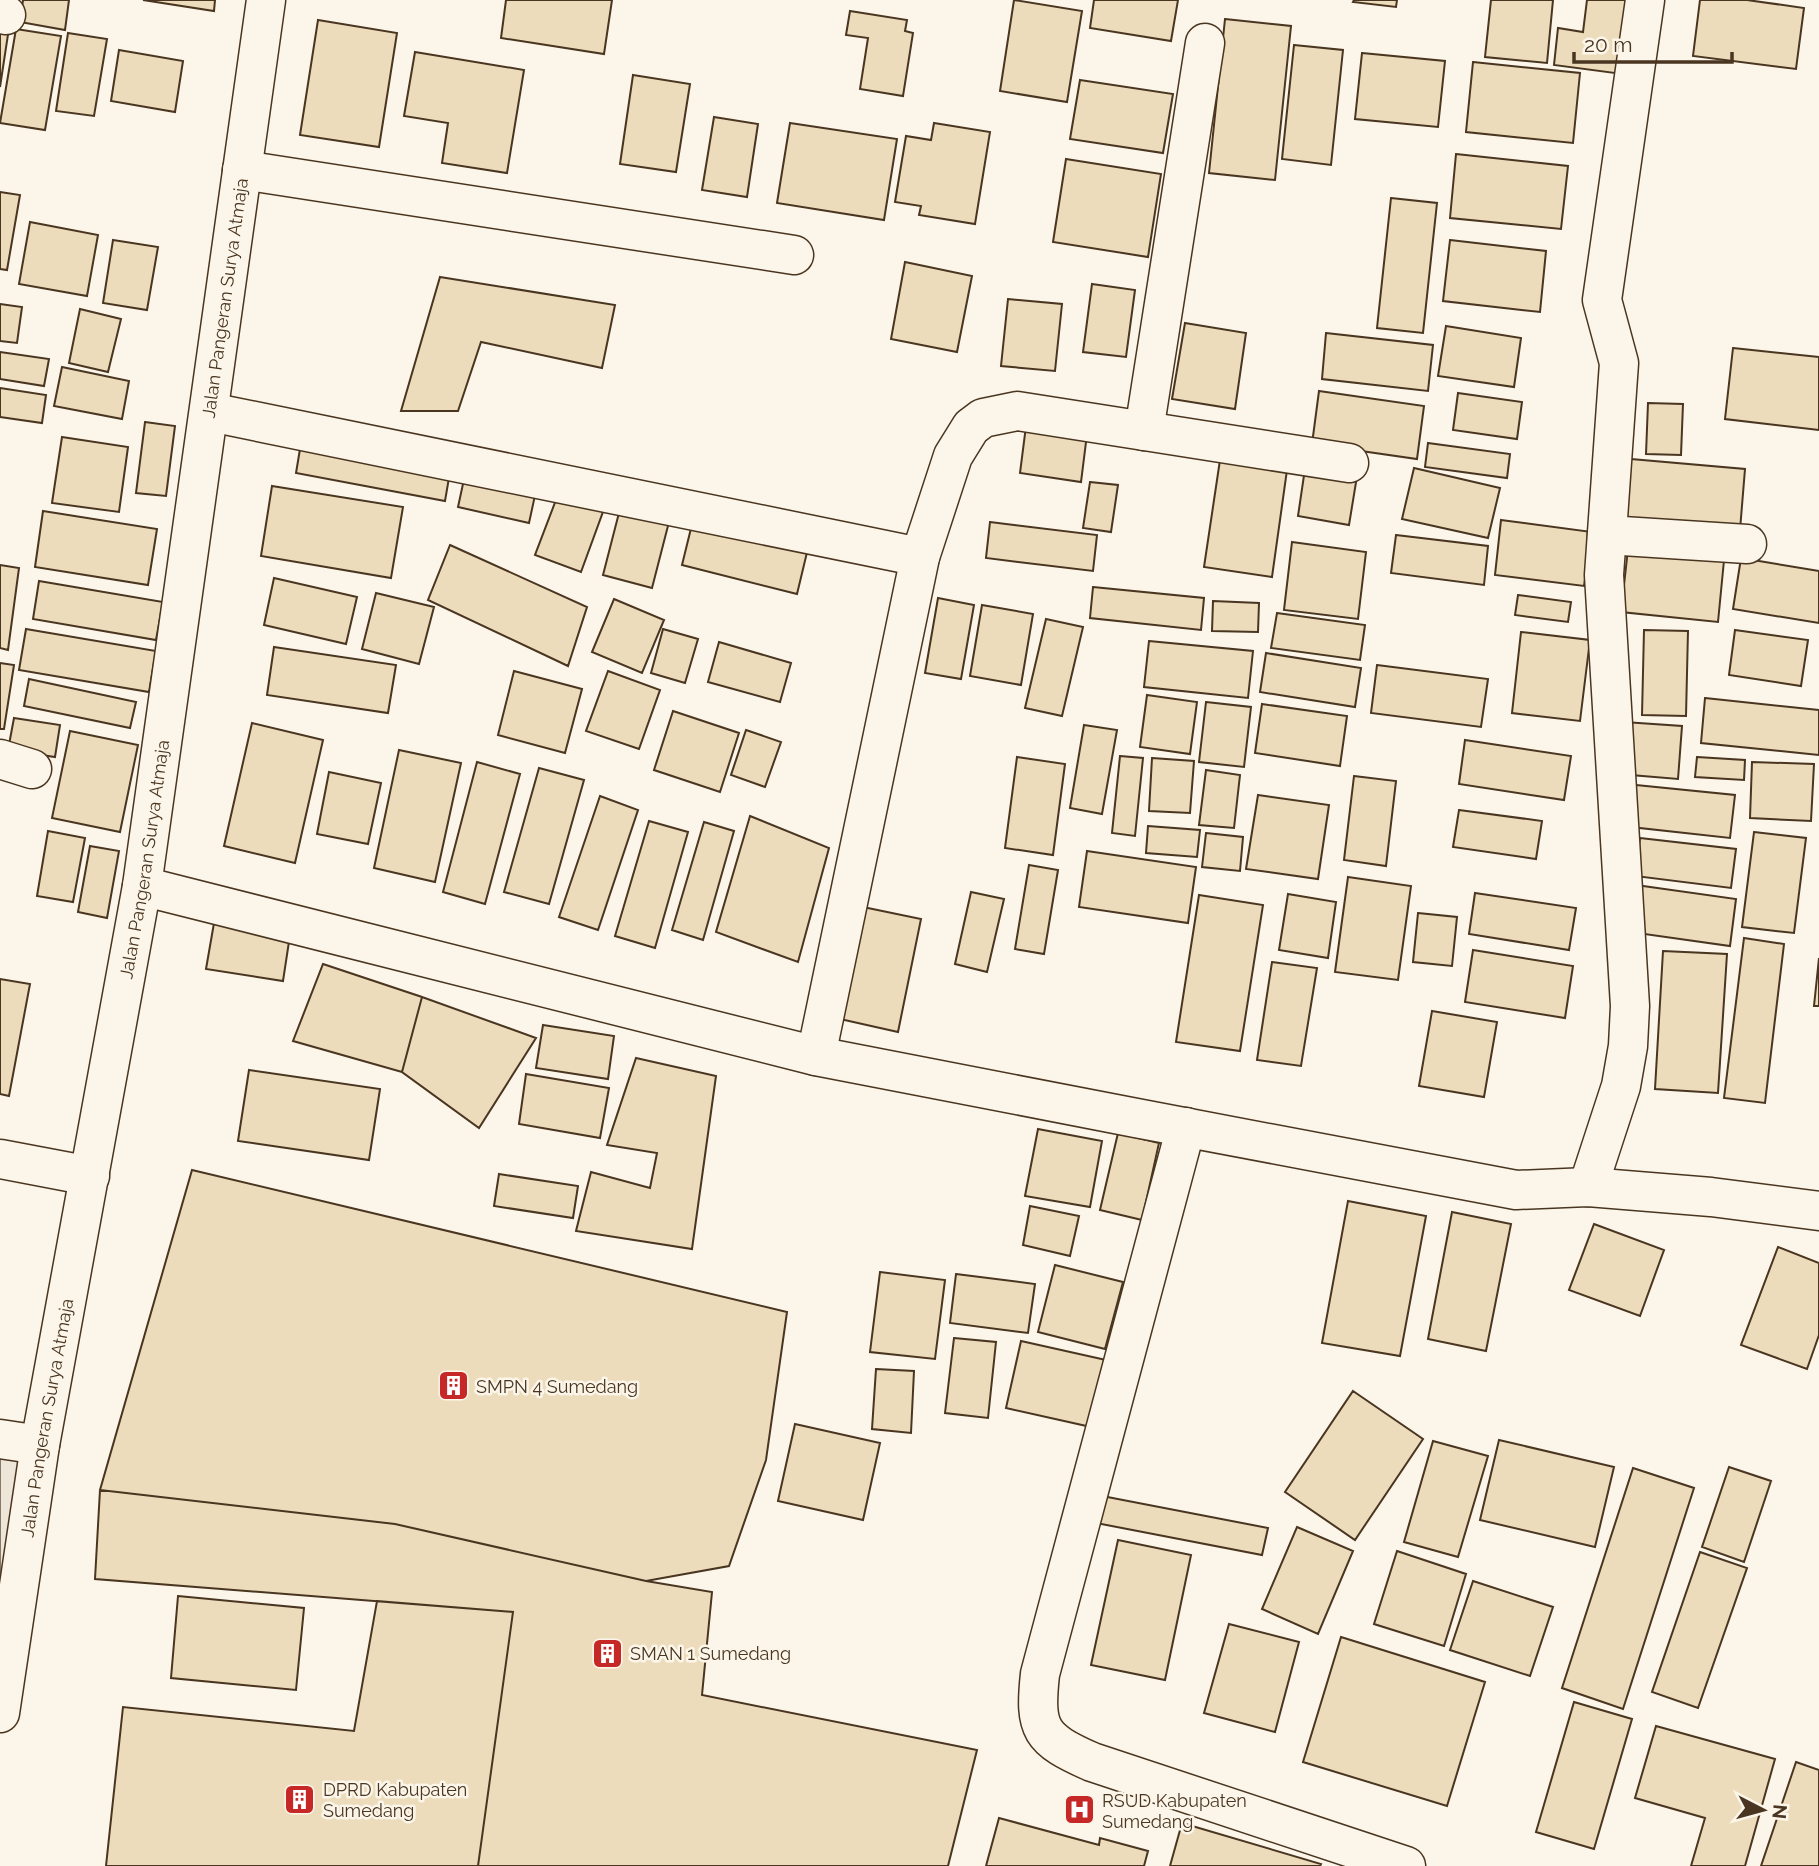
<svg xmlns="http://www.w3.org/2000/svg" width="1819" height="1866" font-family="Raleway,sans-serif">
	<rect width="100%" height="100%" fill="#fbf6e9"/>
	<path fill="#ede6d9" stroke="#887966" stroke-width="2" d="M0 1445 33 1449 0 1658Z"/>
	<path fill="#ecdcbc" stroke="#4a3520" stroke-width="2" d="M23 0H69L65 30 20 22Z
		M143 0H215L214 11Z
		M506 0H612L604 54 501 38Z
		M1014 0 1082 11 1067 102 1000 91Z
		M1094 0H1178L1171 41 1090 28Z
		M1354 0H1397L1396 7 1353 2Z
		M1491 0H1553L1547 63 1485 57Z
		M1587 0H1632L1622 74 1554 65 1558 28 1583 32Z
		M1700 0H1747L1804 8 1796 69 1693 56Z
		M850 11 907 20 905 31 913 33 903 96 860 89 868 38 846 35Z
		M1225 19 1291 26 1275 180 1209 173Z
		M318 20 397 33 379 147 300 135Z
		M0 27 9 28 0 87Z
		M16 29 61 36 45 130 0 123Z
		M68 33 107 39 94 116 56 111Z
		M1294 45 1343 50 1331 165 1282 159Z
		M119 50 183 61 175 112 111 101Z
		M415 52 524 70 507 173 442 163 448 123 404 116Z
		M1362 53 1445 61 1438 127 1355 119Z
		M1473 62 1580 73 1573 143 1466 132Z
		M633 75 690 84 676 172 620 164Z
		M1080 80 1173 94 1163 153 1070 139Z
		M714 117 758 124 747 197 702 190Z
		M790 123 897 139 884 220 777 203Z
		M934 123 990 132 975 224 919 215 921 206 895 202 906 136 931 140Z
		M1456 154 1568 166 1561 229 1450 218Z
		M1066 159 1161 174 1148 257 1053 242Z
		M0 192 20 195 7 270 0 269Z
		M1391 198 1437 203 1423 333 1377 328Z
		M30 222 98 235 87 296 19 284Z
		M113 240 158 247 147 310 103 303Z
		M1450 240 1546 251 1540 312 1443 301Z
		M905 262 972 276 957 352 891 339Z
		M440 277 615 305 602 368 481 342 458 411H401Z
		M1092 284 1135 290 1126 357 1083 352Z
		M1008 299 1062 304 1055 371 1001 366Z
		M0 304 22 307 17 343 0 341Z
		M80 309 121 319 108 372 69 363Z
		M1185 323 1246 333 1235 409 1172 399Z
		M1446 326 1521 338 1514 387 1438 376Z
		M1326 333 1433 345 1428 391 1322 379Z
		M1733 348 1819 357V430L1725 419Z
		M0 352 49 359 44 386 0 379Z
		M62 367 129 381 122 419 54 406Z
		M0 388 46 395 42 423 0 417Z
		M1319 391 1424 406 1417 459 1312 444Z
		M1458 393 1522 402 1517 439 1453 430Z
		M1648 403 1683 404 1681 455 1646 454Z
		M1027 418 1088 426 1081 482 1020 473Z
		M145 422 175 426 166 496 136 493Z
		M62 437 128 447 119 512 52 503Z
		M302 437 451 466 445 501 296 473Z
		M1428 443 1510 454 1507 478 1425 467Z
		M1307 455 1359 464 1349 525 1298 516Z
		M1631 459 1745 469 1740 530 1626 519Z
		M1220 460 1287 470 1272 577 1204 567Z
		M1414 468 1500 488 1488 538 1402 519Z
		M466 470 537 486 529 523 458 507Z
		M1090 482 1118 485 1111 532 1083 528Z
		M272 486 403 507 391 578 261 556Z
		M559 492 604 509 581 572 535 555Z
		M621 505 670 518 652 588 603 575Z
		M43 511 157 529 148 585 35 567Z
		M694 516 809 544 797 594 682 565Z
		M1501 520 1592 532 1584 586 1495 575Z
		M990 522 1097 535 1093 571 986 558Z
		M1396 535 1488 546 1484 585 1391 573Z
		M1629 540 1725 550 1718 622 1621 612Z
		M1292 542 1366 552 1358 619 1284 610Z
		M450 545 587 607 568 666 428 600Z
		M1741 558 1819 571V623L1733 609Z
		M0 565 19 568 8 650 0 648Z
		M274 578 357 597 346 644 264 625Z
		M39 581 163 602 156 640 33 619Z
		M1093 587 1204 598 1201 630 1090 618Z
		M376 593 434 607 419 664 362 649Z
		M1518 595 1571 602 1568 622 1515 615Z
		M938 598 974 605 961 679 925 673Z
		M614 599 664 620 642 673 592 652Z
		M1213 601 1259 603 1258 632 1212 631Z
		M982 605 1033 614 1021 685 970 676Z
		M1277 613 1365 625 1360 660 1271 648Z
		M1046 619 1083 627 1062 716 1025 708Z
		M26 629 156 651 149 692 19 670Z
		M663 629 698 639 685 683 651 673Z
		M1644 630 1688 631 1686 716 1642 715Z
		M1735 630 1808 640 1801 686 1729 675Z
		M1521 632 1590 640 1580 721 1512 713Z
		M1149 641 1253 651 1248 698 1144 687Z
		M719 642 791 663 780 702 708 682Z
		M274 647 396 665 388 713 267 695Z
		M1266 653 1361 668 1355 707 1260 692Z
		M0 663 14 665 4 729H0Z
		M1377 665 1488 679 1481 727 1371 713Z
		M514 671 582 689 565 753 498 735Z
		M608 671 660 690 639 749 586 731Z
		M29 679 136 702 130 728 24 706Z
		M1147 695 1197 702 1190 754 1140 747Z
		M1705 698 1819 710V755L1701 743Z
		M1206 702 1251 707 1244 767 1199 762Z
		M1262 704 1347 716 1340 766 1255 753Z
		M673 711 739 733 720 792 654 770Z
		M14 718 60 725 55 757 8 750Z
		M1624 722 1682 726 1678 779 1619 774Z
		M252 723 323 740 295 863 224 846Z
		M1084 725 1117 730 1102 814 1070 808Z
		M746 730 781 742 765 787 731 775Z
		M70 731 138 745 120 832 52 818Z
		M1465 740 1571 756 1564 800 1459 784Z
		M399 750 461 763 435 882 374 868Z
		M1120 756 1143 758 1135 836 1112 833Z
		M1017 757 1065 764 1053 855 1005 848Z
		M1697 757 1745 760 1744 780 1695 777Z
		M1152 758 1194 761 1190 813 1149 811Z
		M477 762 520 774 485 904 443 892Z
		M1752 762 1814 764 1811 821 1750 818Z
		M539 768 584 780 549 904 504 892Z
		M1206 770 1240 775 1234 828 1199 825Z
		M329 772 381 783 368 844 317 834Z
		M1354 776 1396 781 1386 866 1344 860Z
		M1636 785 1735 795 1730 838 1631 827Z
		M1258 795 1329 805 1318 879 1246 869Z
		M600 796 638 810 598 930 559 917Z
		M1459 810 1542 821 1536 859 1453 847Z
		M750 816 829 848 798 962 716 932Z
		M649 821 688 832 655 948 615 936Z
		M704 822 734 831 703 940 672 930Z
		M1148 826 1200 830 1197 857 1146 853Z
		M48 831 85 838 73 902 37 896Z
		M1754 832 1806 838 1794 933 1742 927Z
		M1206 833 1243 837 1240 871 1202 867Z
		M1640 838 1736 849 1731 888 1635 876Z
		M90 846 119 851 107 918 78 912Z
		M1087 851 1196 867 1188 923 1079 907Z
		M1029 865 1058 870 1044 954 1015 949Z
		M1348 877 1411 886 1398 980 1335 972Z
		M1636 885 1736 899 1730 946 1630 932Z
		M971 892 1004 899 987 972 955 964Z
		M1475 893 1576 908 1569 950 1469 934Z
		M1288 894 1336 902 1328 958 1279 950Z
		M1199 895 1263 905 1240 1051 1176 1042Z
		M863 907 921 919 898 1032 840 1019Z
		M1418 913 1457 917 1452 966 1413 962Z
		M214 923 290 935 283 981 206 969Z
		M1744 938 1784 944 1765 1103 1724 1098Z
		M1473 950 1573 966 1565 1018 1465 1002Z
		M1663 951 1727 954 1718 1093 1655 1089Z
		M1819 958V1006H1814Z
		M1272 962 1317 968 1301 1066 1257 1060Z
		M323 964 422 997 402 1072 293 1041Z
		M0 979 30 984 9 1096 0 1094Z
		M422 997 536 1038 479 1128 402 1072Z
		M1432 1011 1497 1022 1484 1097 1419 1086Z
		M543 1025 614 1036 608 1079 536 1068Z
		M636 1058 716 1076 692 1249 576 1231 591 1172 650 1188 657 1153 607 1145Z
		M249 1070 380 1089 369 1160 238 1141Z
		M526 1074 609 1088 600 1138 519 1124Z
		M1038 1129 1102 1141 1090 1207 1025 1196Z
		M1118 1133 1159 1143 1142 1220 1100 1210Z
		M192 1170 787 1312 766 1460 729 1566 646 1581 395 1524 100 1490Z
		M499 1174 578 1186 573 1218 494 1206Z
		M1348 1201 1426 1216 1400 1356 1322 1343Z
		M1030 1206 1079 1216 1070 1256 1023 1245Z
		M1452 1212 1511 1224 1486 1351 1428 1339Z
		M1594 1224 1664 1250 1640 1316 1569 1290Z
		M1778 1247 1819 1263V1335L1807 1369 1741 1345Z
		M1055 1265 1123 1282 1105 1349 1038 1332Z
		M880 1272 945 1280 935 1359 870 1352Z
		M956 1274 1035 1284 1028 1333 950 1323Z
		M954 1338 996 1342 988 1418 945 1413Z
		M1021 1341 1106 1360 1091 1427 1006 1408Z
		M876 1369 914 1371 911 1433 872 1429Z
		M1353 1391 1423 1439 1355 1540 1285 1492Z
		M795 1424 880 1443 863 1520 778 1501Z
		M1499 1440 1614 1467 1595 1547 1480 1520Z
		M1433 1441 1488 1456 1458 1557 1404 1542Z
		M1729 1467 1771 1481 1744 1562 1702 1547Z
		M1633 1468 1694 1488 1623 1709 1562 1688Z
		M100 1490 395 1524 646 1581 712 1592 702 1695 977 1750 948 1866H478L513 1612 95 1579Z
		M1097 1495 1268 1528 1262 1555 1091 1522Z
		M1297 1527 1353 1551 1318 1634 1262 1609Z
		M1118 1540 1191 1555 1165 1680 1091 1665Z
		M1397 1551 1466 1574 1444 1646 1374 1624Z
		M1700 1552 1747 1568 1698 1708 1652 1692Z
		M1473 1581 1553 1607 1530 1676 1450 1650Z
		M178 1596 304 1608 296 1690 171 1678Z
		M377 1601 513 1612 478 1866H106L123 1707 354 1731Z
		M1229 1624 1299 1642 1275 1732 1204 1713Z
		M1341 1637 1485 1682 1447 1806 1303 1762Z
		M1574 1702 1632 1719 1594 1849 1536 1832Z
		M1656 1726 1775 1759 1745 1866H1691L1705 1818 1635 1798Z
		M1796 1762 1819 1770V1866H1761Z
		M999 1818 1099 1845 1100 1838 1148 1851 1144 1866H986Z
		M1182 1823 1321 1864 1320 1866H1170Z"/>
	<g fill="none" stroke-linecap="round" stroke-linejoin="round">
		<defs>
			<g id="minor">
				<path d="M0 14 6 15"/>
				<path d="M242 170 794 255"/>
				<path d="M210 412 920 557"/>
				<path d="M1144 431 1205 43"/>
				<path d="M1607 535 1747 544"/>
				<path d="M0 759 32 769"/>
				<path d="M142 886 816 1056 1136 1118 1516 1190 1588 1187 1711 1197 1819 1211"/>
				<path d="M816 1056 920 557 953 456 971 427 983 418 1017 411 1349 463"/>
				<path d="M1186 1127 1040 1674C1034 1730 1040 1739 1092 1762L1406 1866"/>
				<path d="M0 1159 90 1176"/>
				<path d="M1588 1187 1621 1086 1628 1046 1630 1006 1604 575 1619 363 1602 300 1645 0"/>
				<path d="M0 1439 40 1445"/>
				<path id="s1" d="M0 1713 40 1445 142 886 266 0"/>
			</g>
		</defs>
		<use href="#minor" stroke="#4a3520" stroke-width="41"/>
		<use href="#minor" stroke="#fbf6e9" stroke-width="38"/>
	</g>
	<defs>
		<symbol id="building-square" viewBox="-11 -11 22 22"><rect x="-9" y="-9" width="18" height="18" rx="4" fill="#c62828" stroke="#fbf6e9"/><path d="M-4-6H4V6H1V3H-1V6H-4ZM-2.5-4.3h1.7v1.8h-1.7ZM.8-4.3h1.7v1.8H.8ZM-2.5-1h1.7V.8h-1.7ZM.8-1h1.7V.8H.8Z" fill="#fff"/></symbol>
		<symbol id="hospital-square" viewBox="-11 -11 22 22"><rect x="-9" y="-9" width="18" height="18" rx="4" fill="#c62828" stroke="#fbf6e9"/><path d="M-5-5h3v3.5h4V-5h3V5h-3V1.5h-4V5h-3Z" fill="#fff"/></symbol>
	</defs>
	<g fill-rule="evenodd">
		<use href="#building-square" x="436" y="1368" width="35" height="35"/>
		<use href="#building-square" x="590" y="1636" width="35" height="35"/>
		<use href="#building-square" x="282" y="1782" width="35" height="35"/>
		<use href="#hospital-square" x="1062" y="1792" width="35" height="35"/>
	</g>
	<g text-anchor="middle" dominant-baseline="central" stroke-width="5" stroke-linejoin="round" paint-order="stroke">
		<g font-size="18" fill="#4a3520" stroke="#fbf6e9">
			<text stroke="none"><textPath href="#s1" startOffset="1433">Jalan Pangeran Surya Atmaja</textPath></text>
			<text stroke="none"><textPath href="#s1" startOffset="866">Jalan Pangeran Surya Atmaja</textPath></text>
			<text stroke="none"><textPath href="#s1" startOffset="299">Jalan Pangeran Surya Atmaja</textPath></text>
		</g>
		<g font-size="18" fill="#4a3520" stroke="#fbf6e9" text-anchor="start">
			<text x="476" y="1386">SMPN 4 Sumedang</text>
			<text x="630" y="1653">SMAN 1 Sumedang</text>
			<text x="323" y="1789">DPRD Kabupaten<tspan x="323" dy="21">Sumedang</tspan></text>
			<text x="1102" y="1800">RSUD Kabupaten<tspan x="1102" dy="21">Sumedang</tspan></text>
		</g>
	</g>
	<g transform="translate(1763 1810) rotate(96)" stroke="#fbf6e9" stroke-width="5" paint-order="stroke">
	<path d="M0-5L12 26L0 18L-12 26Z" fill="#4a3520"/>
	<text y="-10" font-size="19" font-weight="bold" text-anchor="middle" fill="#4a3520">N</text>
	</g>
	<path d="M1574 52v10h158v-10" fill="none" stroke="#4a3520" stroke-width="3.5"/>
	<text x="1584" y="52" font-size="21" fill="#4a3520" stroke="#fbf6e9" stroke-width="5" paint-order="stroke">20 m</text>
</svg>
